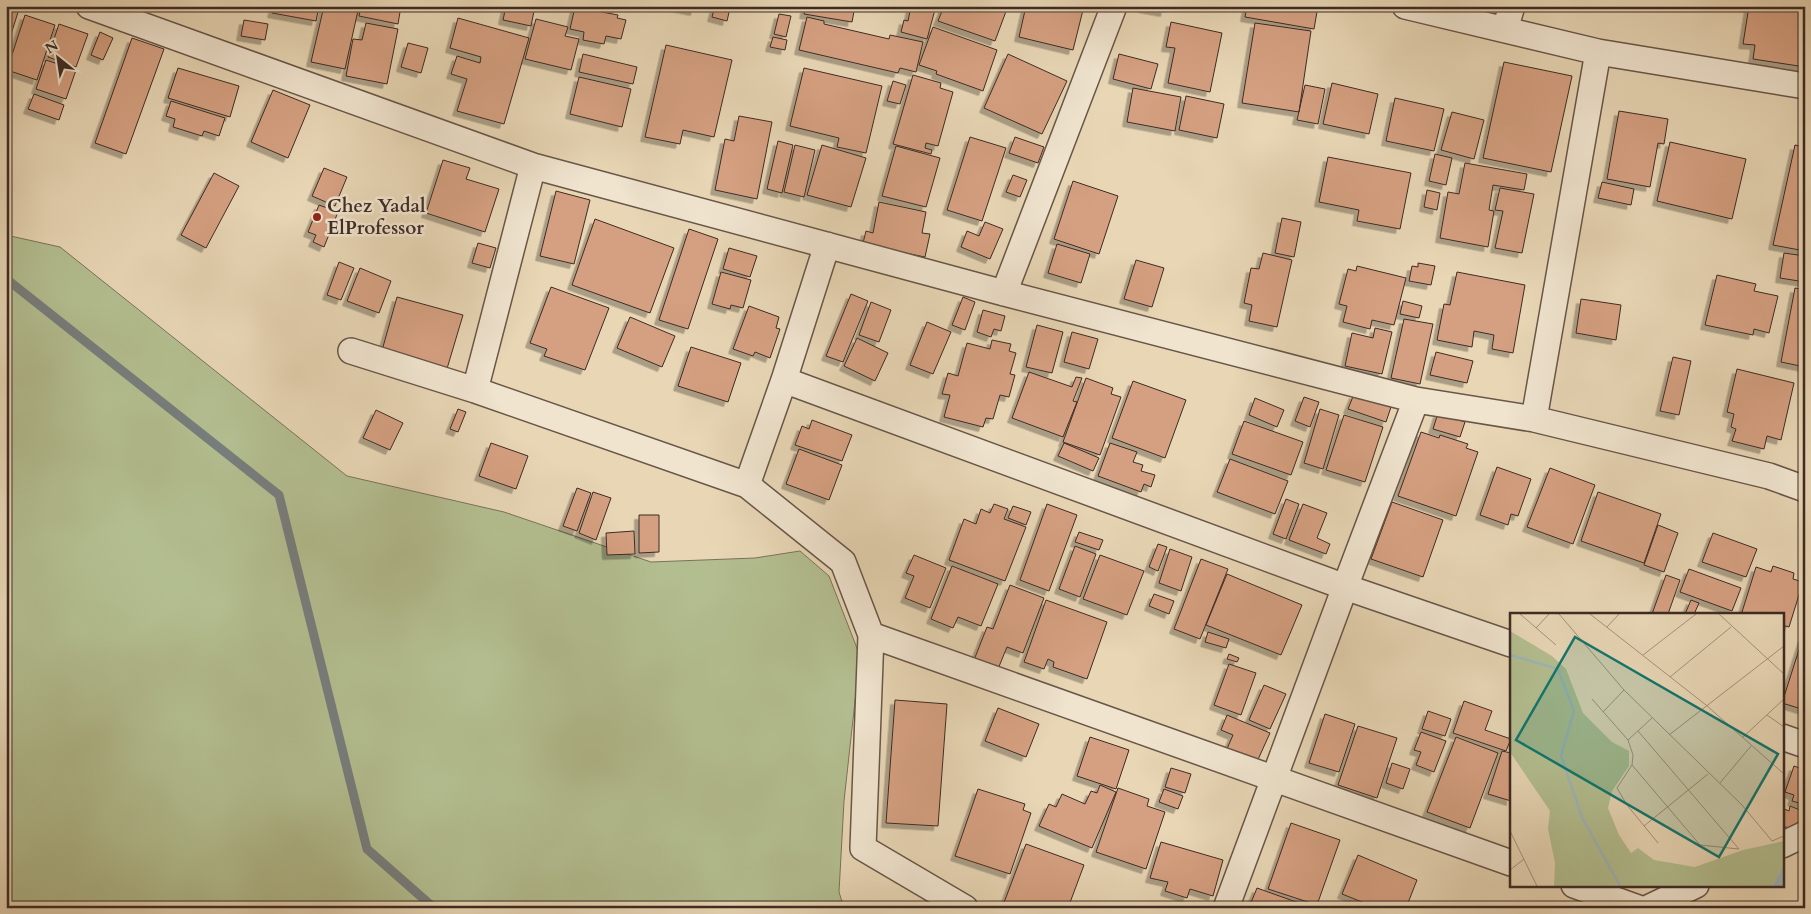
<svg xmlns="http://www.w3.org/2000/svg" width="1811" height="914" font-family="Cardo,serif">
	<defs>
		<filter id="shadow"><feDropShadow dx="-4.5" dy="4.5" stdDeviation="0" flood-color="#0004"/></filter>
	</defs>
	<rect width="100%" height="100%" fill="#e8d6b5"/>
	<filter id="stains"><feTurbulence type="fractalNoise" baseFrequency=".004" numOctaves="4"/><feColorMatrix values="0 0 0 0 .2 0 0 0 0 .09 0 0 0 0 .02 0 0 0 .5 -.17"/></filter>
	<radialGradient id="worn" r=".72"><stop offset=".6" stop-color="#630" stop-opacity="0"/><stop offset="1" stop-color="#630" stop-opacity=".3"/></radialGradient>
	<path fill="#b3be90" stroke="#78745a" d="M6 235 60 247 347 476 504 512 651 562 755 558 800 551 829 576 860 656 844 801 839 892 844 908H6Z"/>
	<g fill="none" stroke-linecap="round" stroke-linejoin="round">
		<path stroke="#777e7d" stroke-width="9" d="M6 281H9L279 495 367 849 434 908"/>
	</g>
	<path fill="#d5a081" stroke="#3d2b24" filter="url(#shadow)" d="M6 6H20L6 50Z
		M274 6H319L316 21 272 13Z
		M324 6H359L345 69 311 62Z
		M361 6H401L398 24 359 16Z
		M506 6H535L531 26 503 20Z
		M595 6H617L614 12Z
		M670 6H696L695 11Z
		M715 6 730 8 727 21 712 17Z
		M806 6H855L852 22 804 14Z
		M911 6H936L927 39 901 32 904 20 908 21Z
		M944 6H1008L995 41 938 21Z
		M1026 6H1084L1073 50 1019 37Z
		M1144 6H1166L1165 12 1143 8Z
		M1247 6H1318L1314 29 1245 17Z
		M1749 6 1768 8V6H1805V67L1753 59 1755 45 1743 44Z
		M575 7 618 15 617 18 626 20 621 39 606 36 604 44 583 40 584 32 570 29Z
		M779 14 791 16 786 37 774 34Z
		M25 15 55 25 37 80 7 70Z
		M807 17 824 21V24L889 39 890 35 923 42 916 72 900 68 898 73 799 50Z
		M458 18 529 38 504 124 457 111 467 79 451 74 457 56 480 63 481 57 450 48Z
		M536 19 568 27 565 36 579 39 571 70 525 59Z
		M244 20 268 24 265 40 241 36Z
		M1171 22 1222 33 1210 92 1168 83 1175 48 1166 47Z
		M366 23 398 29 387 84 346 76 353 39 362 40Z
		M1255 23 1311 31 1299 112 1242 103Z
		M59 24 88 34 76 67 48 57Z
		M933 27 997 50 983 91 936 74 937 71 919 65Z
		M100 32 113 38 103 60 91 55Z
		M773 37 787 40 785 50 770 47Z
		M132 38 164 49 126 154 95 143Z
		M408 43 428 48 421 73 401 67Z
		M666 45 732 60 714 137 683 130 680 144 645 137Z
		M583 54 637 67 633 84 579 72Z
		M1008 54 1067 81 1042 134 984 108Z
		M1119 54 1158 64 1151 89 1113 79Z
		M46 60 76 70 66 99 36 89Z
		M1504 62 1572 76 1551 172 1483 158Z
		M178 68 239 86 230 117 168 98Z
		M804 68 882 86 866 153 837 147 839 138 790 126Z
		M913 75 941 83 940 88 953 92 938 146 926 143 925 148 932 150 931 154 893 144Z
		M579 77 631 89 622 127 570 114Z
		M893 81 906 85 900 104 887 101Z
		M1332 83 1378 94 1369 134 1323 124Z
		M1305 85 1325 89 1318 124 1297 120Z
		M1133 88 1181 97 1175 131 1127 122Z
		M273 90 310 105 288 158 251 142Z
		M34 94 64 105 59 120 28 109Z
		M1186 96 1224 104 1217 138 1179 130Z
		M1395 98 1444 109 1434 151 1386 141Z
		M171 101 225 118 219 136 204 131 202 136 173 127 175 119 166 116Z
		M1619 111 1668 119 1664 144 1658 143 1650 187 1607 179Z
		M1452 112 1484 120 1474 159 1441 150Z
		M739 116 772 122 757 199 715 190 725 139 734 141Z
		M970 137 1006 148 982 221 947 210Z
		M1015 137 1044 147 1038 163 1009 153Z
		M778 141 793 145 782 193 767 189Z
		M1670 142 1746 159 1732 219 1657 201Z
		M795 145 815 150 804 197 784 192Z
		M822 145 866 158 851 207 807 195Z
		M1795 145 1805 147V251L1773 245Z
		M896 146 940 158 926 207 882 196Z
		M1435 154 1452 158 1446 185 1429 181Z
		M1328 157 1411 173 1400 229 1357 221 1359 210 1319 202Z
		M443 160 470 168 466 179 499 189 485 232 426 213Z
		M1465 163 1527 174 1524 190 1493 185 1489 210 1494 211 1488 247 1440 238 1448 192 1459 194Z
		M324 168 347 177 335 206 312 196Z
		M214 173 239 186 206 248 181 235Z
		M1013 175 1027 180 1020 197 1006 192Z
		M1073 181 1118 196 1099 254 1054 239Z
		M1602 182 1634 189 1631 205 1598 198Z
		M1500 188 1534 194 1522 253 1495 248 1503 211 1495 210Z
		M1427 190 1440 193 1437 210 1424 207Z
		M556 191 590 200 574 264 540 256Z
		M879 202 926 212 922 233 930 234 925 257 905 253 904 256 862 247 866 231 873 233Z
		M319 205 338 212 324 247 313 242 316 235 308 232Z
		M1282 218 1301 222 1294 257 1275 253Z
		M595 219 674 248 650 313 572 285Z
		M985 222 1003 229 990 259 961 247 967 231 979 236Z
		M689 229 718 239 688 329 659 320Z
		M478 243 496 248 490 268 472 263Z
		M1057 244 1090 254 1081 283 1048 273Z
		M729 248 757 256 750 277 723 269Z
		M1263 253 1292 260 1277 327 1249 321 1252 305 1244 303 1251 268 1259 269Z
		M1784 253 1805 256V282L1780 278Z
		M1136 260 1164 268 1152 307 1124 299Z
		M339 262 354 268 341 300 327 295Z
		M1418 263 1435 266 1431 285 1409 281 1412 266 1418 267Z
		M1357 266 1406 278 1394 325 1372 320 1370 329 1343 322 1347 306 1339 304 1348 269 1356 271Z
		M360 268 391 281 379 313 347 301Z
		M721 272 751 280 743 308 731 305 730 309 712 304Z
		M1457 272 1525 285 1513 353 1492 349 1494 335 1474 331 1472 347 1437 340 1444 304 1450 305Z
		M1717 275 1756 284 1754 291 1778 296 1769 333 1754 329 1753 335 1705 325Z
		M551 287 609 308 585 370 544 356 547 349 530 343Z
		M1795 288 1805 290V367L1781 362Z
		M851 294 868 301 843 362 826 356Z
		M397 297 463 315 446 372 381 354Z
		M963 297 975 302 965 330 952 325Z
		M1581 299 1621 305 1616 340 1576 333Z
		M1403 301 1422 306 1419 318 1400 314Z
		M871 302 891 310 879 342 859 335Z
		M749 306 779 317 776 328 780 329 770 358 755 352 753 356 733 349Z
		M983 310 1005 316 1001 331 994 329 991 337 977 332Z
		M630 317 675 336 662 367 617 348Z
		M1404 319 1433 324 1420 384 1391 378Z
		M927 322 951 332 933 374 910 365Z
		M1037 325 1063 332 1052 373 1026 367Z
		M1375 328 1392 332 1382 374 1345 366 1352 333 1373 338Z
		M1072 332 1098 339 1089 369 1064 362Z
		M857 338 888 353 875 381 844 366Z
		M992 340 1011 344 1009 351 1016 353 1010 374 1015 375 1009 397 1000 395 993 419 986 418 983 427 944 417 950 395 942 394 948 373 958 376 967 343 990 349Z
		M691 347 741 363 728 402 678 386Z
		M1436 352 1473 361 1467 383 1430 375Z
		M1673 357 1691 361 1679 415 1660 411Z
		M1737 369 1794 383 1781 440 1767 436 1764 449 1732 441 1736 429 1731 427 1734 414 1727 412Z
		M1029 372 1072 387 1076 377 1082 378 1073 401 1077 402 1063 437 1012 418Z
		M1086 378 1113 388 1111 394 1121 397 1100 455 1063 442Z
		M1133 381 1186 400 1165 458 1112 438Z
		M1354 394 1391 407 1386 422 1348 409Z
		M1304 397 1319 402 1310 427 1295 421Z
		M1255 398 1284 410 1277 427 1249 415Z
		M458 409 466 412 458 432 450 429Z
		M1320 409 1339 415 1323 469 1304 463Z
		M376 410 403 423 390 450 363 438Z
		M1438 413 1465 422 1460 437 1433 429Z
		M1344 415 1383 427 1365 482 1326 470Z
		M812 420 852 435 842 461 795 445 802 426 809 429Z
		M1244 421 1303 442 1291 475 1232 454Z
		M1421 432 1439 438 1440 435 1468 444 1466 448 1478 452 1456 516 1398 496Z
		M491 443 528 456 516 489 479 476Z
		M1064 443 1099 458 1093 471 1058 456Z
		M1110 443 1137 452 1133 462 1143 465 1141 471 1155 475 1151 487 1144 484 1141 492 1098 476Z
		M799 449 842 465 829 500 786 484Z
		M1230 459 1288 481 1275 514 1217 492Z
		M1497 467 1531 479 1518 516 1511 514 1508 525 1480 515Z
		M1550 468 1595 485 1573 544 1527 527Z
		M577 488 591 493 577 531 563 526Z
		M593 492 611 498 596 540 579 533Z
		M1598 492 1661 514 1644 563 1581 541Z
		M1286 499 1299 504 1286 539 1273 534Z
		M1392 502 1443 520 1423 577 1371 559Z
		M994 504 1008 509 1004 519 1026 527 1005 581 949 560 964 519 976 524 981 509 990 513Z
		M1047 504 1077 515 1049 591 1020 580Z
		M1303 504 1327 513 1317 538 1330 544 1326 554 1289 540Z
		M1013 506 1031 512 1026 525 1008 518Z
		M639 515H659V552L639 553Z
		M1658 525 1678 533 1664 572 1644 565Z
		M634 531 635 554 607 555 606 533Z
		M1079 532 1103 540 1099 550 1075 542Z
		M1713 533 1757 549 1746 577 1702 562Z
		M1158 544 1167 547 1158 571 1149 567Z
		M1075 546 1096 554 1080 597 1059 589Z
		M1170 549 1192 557 1181 591 1159 583Z
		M914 555 946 568 930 608 905 598 914 576 906 573Z
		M1100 555 1144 571 1127 615 1083 599Z
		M1201 559 1228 569 1200 639 1174 629Z
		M952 566 998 584 981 626 958 617 953 628 931 619Z
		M1773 566 1794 573 1793 579 1803 582 1789 627 1782 625V614H1748L1742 612 1756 567 1771 572Z
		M1689 569 1741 588 1732 611 1680 592Z
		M1227 574 1302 605 1281 655 1206 625Z
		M1666 575 1680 580 1668 614H1652Z
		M1010 585 1044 598 1023 653 1007 647 998 669 974 660 987 627 993 629Z
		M1154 594 1174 601 1169 614 1149 606Z
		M1046 600 1107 622 1087 679 1053 667 1054 662 1048 659 1044 669 1024 662Z
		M1691 600 1699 603 1695 612 1699 614H1685Z
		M1208 632 1229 639 1226 648 1205 642Z
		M1803 637 1805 638V710L1782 703Z
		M1229 654 1239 658 1237 662 1227 659Z
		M1229 664 1256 673 1241 715 1214 705Z
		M1264 685 1286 694 1270 729 1249 720Z
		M895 700 947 704 938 826 886 823Z
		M1464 701 1492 711 1485 730 1511 739 1506 751 1453 733Z
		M998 708 1039 724 1026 757 985 741Z
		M1428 711 1451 719 1445 736 1422 729Z
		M1325 714 1355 724 1339 772 1309 763Z
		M1227 715 1270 733 1256 764 1226 751 1233 735 1221 730Z
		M1358 726 1397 738 1377 798 1338 785Z
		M1421 732 1446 741 1434 772 1416 765 1421 752 1414 750Z
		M1090 737 1129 750 1116 789 1077 776Z
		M1456 737 1498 753 1470 828 1427 812Z
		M1502 751 1511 753V801L1488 794Z
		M1392 763 1410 769 1403 789 1386 783Z
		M1794 766 1805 770V823L1793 829 1782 826V808L1789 811 1790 806 1800 810 1803 804 1792 801 1794 795 1785 792Z
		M1171 768 1191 774 1185 793 1165 787Z
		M1100 785 1116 792 1092 848 1039 826 1049 804 1056 807 1062 794 1085 804 1091 791 1097 793Z
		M1118 788 1149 799 1147 806 1165 812 1146 869 1096 852Z
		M978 789 1025 804 1023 810 1031 813 1010 874 955 856Z
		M1164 789 1183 796 1178 809 1159 802Z
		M1291 823 1340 840 1317 905 1268 889Z
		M1161 842 1223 860 1213 896 1190 889 1187 898 1165 891 1168 882 1150 878Z
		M1026 844 1084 865 1068 908H1002Z
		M1358 855 1417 880 1406 908H1377L1342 894Z
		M1257 888 1313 908H1258L1250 905Z"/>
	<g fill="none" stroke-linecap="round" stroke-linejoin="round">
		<defs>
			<path id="minor" d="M89 6 533 166 1004 293 1416 400 1534 419 1769 476 1805 489
				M1405 6 1598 52 1805 86
				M1505 29 1512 6
				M1004 293 1114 6
				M351 351 475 390 747 485 843 562 871 635 863 848 965 908
				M784 380 1345 587 1511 644
				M475 390 533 166
				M1534 419 1598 52
				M747 485 784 380 827 245
				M871 635 1511 863
				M1782 737 1805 745
				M1782 845 1805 834
				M1574 885 1638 908
				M1226 908 1345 587 1416 400
				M1648 908 1696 885"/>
		</defs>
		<use href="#minor" stroke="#685648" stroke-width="28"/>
		<use href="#minor" stroke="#f0e4cf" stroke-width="25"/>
	</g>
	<circle fill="#8f2418" stroke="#f0e4cf" stroke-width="2" cx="317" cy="217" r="5"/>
	<g text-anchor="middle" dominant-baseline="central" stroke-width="5" stroke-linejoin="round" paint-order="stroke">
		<g font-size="19" font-weight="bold" fill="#3d2b24" stroke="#f0e4cf" text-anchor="start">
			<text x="327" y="206">Chez Yadal<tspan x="327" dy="22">ElProfessor</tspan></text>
		</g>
	</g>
	<g transform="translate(1510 613)">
		<rect width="274" height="274" fill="#e8d6b5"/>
		<path d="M0 18 42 43 56 56 73 100 102 129 119 138V153L102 178 98 195 109 222 121 240 128 235 144 247 185 254 233 237 274 228V251L262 273H44L45 250 38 216 40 198 0 139Z" fill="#b3be90"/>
		<path d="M274 251V273H262Z" fill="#9db6b9"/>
		<path fill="none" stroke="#9db6b9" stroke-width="2.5" d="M0 42 48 56 64 98 51 143 72 204 110 273"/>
		<path fill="none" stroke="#a4927b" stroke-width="1" d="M10 1 46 32M49 1 114 77 232 192 262 228 274 223M80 1 196 92 274 161M209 1 274 61M97 14 109 1M26 15 39 1M133 42 186 1M160 64 221 14M82 86 118 127 123 142 122 152 107 175 117 192 148 230M93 99 114 77M257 102 274 114M128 118 229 236M159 122 274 33M232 125 274 86M118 127 142 105M122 152 190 232 229 236M210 170 241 133M134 213 198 161M0 218 27 273M0 257 14 246"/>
		<path fill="#0f766e" fill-opacity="0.15" stroke="#0f766e" stroke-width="2.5" d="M65 24 268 141 209 244 6 127Z"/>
		<rect width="274" height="274" fill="none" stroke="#3d2b24" stroke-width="2.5"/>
	</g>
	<rect width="1811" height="914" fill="none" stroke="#e8d6b5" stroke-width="25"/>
	<rect x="8" y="8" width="1796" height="899" fill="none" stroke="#3d2b24" stroke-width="2.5"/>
	<rect x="12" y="12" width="1786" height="889" fill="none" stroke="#3d2b24"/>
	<g transform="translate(58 58) rotate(330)" stroke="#f0e4cf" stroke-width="4" paint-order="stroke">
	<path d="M0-4L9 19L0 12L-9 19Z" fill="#3d2b24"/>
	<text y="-8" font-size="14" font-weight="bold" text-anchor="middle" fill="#3d2b24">N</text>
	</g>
	<rect width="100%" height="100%" filter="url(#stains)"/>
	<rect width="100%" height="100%" fill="url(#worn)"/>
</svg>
